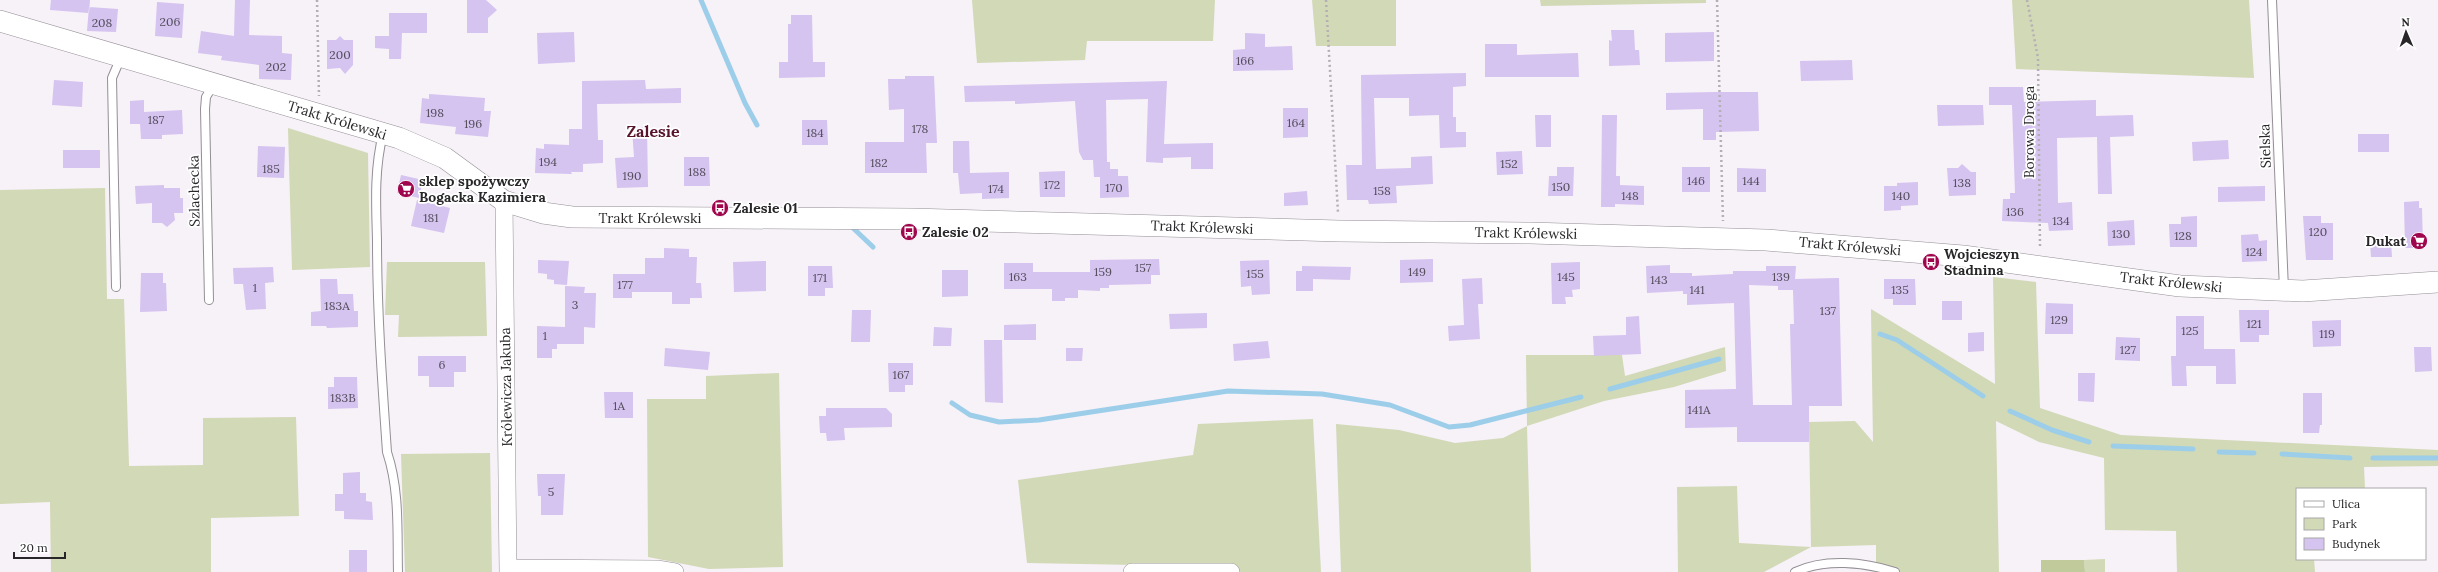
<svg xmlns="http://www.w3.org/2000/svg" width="2438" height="572" font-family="Lora,serif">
	<rect width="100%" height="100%" fill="#f7f1f8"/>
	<path fill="#d2d9b6" d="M972 0H1215L1213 41H1087L1085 60 977 63Z
		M1312 0H1396V46H1316Z
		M1540 0H1706V3L1541 6Z
		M2012 0H2249L2254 78 2016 69Z
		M288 128 368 153 370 267 292 270Z
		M105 188 107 299H124L129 466 203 465V418L296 417 299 516 211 518V572H51L50 502 0 504V190Z
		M387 262H485L487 336 398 337 399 315H385Z
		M1993 277 2036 282 2040 408 2121 435 2438 450V466L2364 467 2365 489H2297V559H2314L2315 572H2177L2176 531 2105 530 2104 458 2039 442 1996 421 1999 572H1876V545L1811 547 1764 572H1678L1677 487 1737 486 1739 543 1811 547 1809 422 1855 421 1873 442 1871 309 1995 384Z
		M1725 347 1726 371 1674 387 1604 401 1527 426 1531 572H1341L1336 424 1399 430 1455 443 1503 438 1527 426 1526 355H1622L1625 376Z
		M779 373 783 567 709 569 648 557 647 399H706V376Z
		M1313 419 1321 572H1236L1137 565 1027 563 1018 480 1193 455 1198 424Z
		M490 453 492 572H405L401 454Z
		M2105 559V572H2085L2084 560Z"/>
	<path fill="#c1ca9a" d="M2041 560H2084L2085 572H2041Z"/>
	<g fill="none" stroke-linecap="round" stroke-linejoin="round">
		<path stroke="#9ccee9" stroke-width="5" d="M701 0 745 103 757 125
			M852 227 873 247
			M1880 334 1897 340 1983 396
			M1610 389 1719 359
			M952 403 970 415 999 422 1039 420 1228 391 1322 394 1390 405 1449 427 1470 425 1581 397
			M2010 411 2052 430 2089 442
			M2113 446 2193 449
			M2219 452 2254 453
			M2282 454 2350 458
			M2373 458H2438"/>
	</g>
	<path fill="#d5c3f0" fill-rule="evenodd" d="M51 0H90L89 13 50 10Z
		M235 0H250L249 35 282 36V53L292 54 291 80 259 79V65L221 60 222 56 198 53 201 31 234 36Z
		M467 0H486L497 10 488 18V33H467Z
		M157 2 184 4 182 38 155 36Z
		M89 7 118 9 116 32 87 31Z
		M389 13H427V33H402L401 59H389V49L375 48V36H389Z
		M791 15H812L813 62H825V77L779 78V62H788V24H791Z
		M1611 30H1634L1635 50H1639L1640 65 1609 66V40L1612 41Z
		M574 32 575 62 538 64 537 33Z
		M1714 32V61L1665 62V33Z
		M1245 33 1265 34V47L1292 46 1293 70 1233 71V50L1245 49Z
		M340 36 344 40H353V65L345 74 340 68 327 69V40H336Z
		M1485 44H1517V55L1578 53 1579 77H1485Z
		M1852 60 1853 80 1801 81 1800 61Z
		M1466 73V86L1453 87V117H1456V132H1466V147L1440 148 1439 115 1409 116V98H1374L1376 169 1411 168V157L1432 156 1433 184 1396 186 1397 203 1369 204 1368 200H1347L1346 165H1362L1361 75Z
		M905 76H934L937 143H926L927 173H865V142H904V109L889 110 888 79H905Z
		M54 80 83 82 82 107 52 105Z
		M645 80 646 89 681 88V103L597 104 598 140H603V163L583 164V172H571L572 174 535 173 536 148 544 149V144L569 145V129H582V81Z
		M1167 81 1164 144 1213 143V169H1191V157L1163 158V163L1146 162 1148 99 1106 100 1107 162H1110V169H1118V176H1128L1129 197 1100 198V177H1094L1093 160H1083L1079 152 1075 101 1015 104V101L965 102 964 86Z
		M1989 87H2023L2024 102 2096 100V116L2133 115 2134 136 2110 137 2112 194H2098L2097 137 2057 138 2058 203 2072 202 2073 230 2049 231 2048 223 2002 221 2003 199H2010V193H2015L2012 105H1989Z
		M1715 92H1758L1759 131 1716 132V140H1703V109L1666 110V93Z
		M429 94 485 98 484 111H491L488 137 455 134 456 127 420 123 422 98 429 99Z
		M144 100V112L182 110 183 134 162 135V139H141L140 124H130V101Z
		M1937 105H1983L1984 125 1938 126Z
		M1283 108H1308V137L1283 138Z
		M1535 115H1551V147H1536Z
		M1602 115H1617L1616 176H1620V185L1644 186V205L1615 204V207H1601Z
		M802 120H827L828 145H802Z
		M647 127 648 187 617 188 615 158 634 157 632 128Z
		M2358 134H2389V152H2358Z
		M2228 140 2229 159 2193 161 2192 142Z
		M953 141H969L970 173 1009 172V198L982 199V193L960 194 958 173H953Z
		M258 146 285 147 284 178 257 177Z
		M63 150H100V168H63Z
		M1522 151 1523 174 1497 175 1496 152Z
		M684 157H709L710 186H684Z
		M1962 164 1971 172H1976V195L1949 196 1947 168H1958Z
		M1557 167H1574L1573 196H1548L1549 176H1557Z
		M1682 167H1710V192H1682Z
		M1737 168 1766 169V192H1737Z
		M1065 171V197H1040L1039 172Z
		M401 175 423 180 419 198 397 193Z
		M1918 182V205L1901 206V210L1884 211V186H1897V183Z
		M164 185V188H180V198H183V213H174L175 220 167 227 162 223H152V203L136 204 135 186Z
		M2265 186V201L2218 202V187Z
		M1307 191 1308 205 1284 206V193Z
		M417 200 450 208 444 233 411 226Z
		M2419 201V208H2422L2423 248H2405L2404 202Z
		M2197 216V247H2170L2169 224H2181V217Z
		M2303 216H2321V223H2333V260H2306Z
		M2134 220 2135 245 2108 246 2107 222Z
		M2258 234 2259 241 2267 240V261L2242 262 2241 235Z
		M2391 241 2392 257H2371L2370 242Z
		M664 248 689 249V257H697L696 283H701L702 298H690V304H672V292H632V298H613V274H645V258H664Z
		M1159 259 1160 275H1151V284L1109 285V288H1100V291L1078 290V298H1065V301H1052V289H1004V263H1033V272H1090V260Z
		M1433 259V282L1400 283V260Z
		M538 260 569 261 567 285 554 284V280L547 279V274L538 273Z
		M1269 260 1270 294 1252 295 1251 286 1241 287 1240 261Z
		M766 261V291L734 292 733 262Z
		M1580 262V289L1572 290 1573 297H1565L1566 304H1552L1551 263Z
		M1670 265V273H1692V276L1733 274V271H1766V266H1796L1795 279 1839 278 1842 406H1809V442H1737V427L1685 428V390L1736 389 1734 303 1687 305V294H1683V291L1647 293 1646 266ZM1749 285 1778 286V290H1793L1794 324H1790L1792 405H1753Z
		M808 266H832L833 288H825V296H808Z
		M1302 266 1351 267 1350 280 1313 279V291H1296V271H1302Z
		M273 267 274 282 265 283 266 309 246 310 243 284H234L233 268Z
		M942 270H968V296L942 297Z
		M141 273H163V283H166L167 311 140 312Z
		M1482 278 1483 304H1478L1480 339 1449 341 1448 326 1464 325 1462 279Z
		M320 279H337L338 294H353L354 311H358V327L327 328 326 326H311V312L321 311Z
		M1884 279H1915L1916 305H1893V299H1884Z
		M565 286 585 287 584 293H596L595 328 584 327V344H557V349H552V358H537V326L565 327Z
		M1942 301H1962V320H1942Z
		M2046 303 2073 304V334H2045Z
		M852 310H871L870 342H851Z
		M2239 310H2269V335H2259V342H2240Z
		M1207 313V328L1170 329 1169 314Z
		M1639 316 1641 354 1594 356 1593 336 1626 335V317Z
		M2176 316H2204V349H2235L2236 384H2216V366H2186L2187 386H2172L2171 356H2176Z
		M2341 320V346L2313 347 2312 321Z
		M1036 324V340H1004V325Z
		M934 327 952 328 951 346H933Z
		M1984 332V351L1968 352V333Z
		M2116 337 2140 338V361L2115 360Z
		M984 340H1002L1003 403 985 402Z
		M1268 341 1270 358 1234 361 1233 344Z
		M2414 347H2431L2432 371 2415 372Z
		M665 348 710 352 708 370 664 366Z
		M1066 348H1083L1082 361H1066Z
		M418 356H466V372H454V387H429V376H418Z
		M888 363H913V385H905V392H889Z
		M2078 373H2095L2094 402 2078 401Z
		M334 377H357L358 408 328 409V387H334Z
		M604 392H633V418H605Z
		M2303 393H2322V425H2320L2319 433H2303Z
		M826 408H886L892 414V427L844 428 845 440 827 441 826 433H820L819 416H826Z
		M360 472V493H366V501L372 502 373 520 344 519V511H335V494H343V473Z
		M537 474H565L563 515H541V496H538Z
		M349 550H367V572H349Z"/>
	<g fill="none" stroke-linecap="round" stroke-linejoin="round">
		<defs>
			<path id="service" d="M2272 0 2284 290
				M383 134C374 169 376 205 377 240 377 311 382 381 387 452 400 491 397 532 398 572
				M116 287 112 78 121 57
				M209 300 205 109 206 97 214 84
				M1795 572C1825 558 1864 562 1895 572"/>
			<path id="minor" d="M504 201 508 572
				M508 568 657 569 675 572
				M1132 572H1231"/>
			<path id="tertiary" d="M0 21 399 138 445 158 504 201 543 213 572 217 912 219 1339 231 1530 233 1766 240 1963 256 2180 286 2303 291 2438 282"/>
		</defs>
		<use href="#service" stroke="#948f95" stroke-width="10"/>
		<use href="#minor" stroke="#948f95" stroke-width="18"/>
		<use href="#tertiary" stroke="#948f95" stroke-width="22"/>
		<path stroke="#b4afb5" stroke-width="2.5" stroke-dasharray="2 3" stroke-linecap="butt" d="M317 0 319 96
			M1326 0 1338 213
			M1717 0 1723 221
			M2027 0 2038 58 2040 248"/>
		<use href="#service" stroke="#fff" stroke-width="8"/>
		<use href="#minor" stroke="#fff" stroke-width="17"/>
		<use href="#tertiary" stroke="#fff" stroke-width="21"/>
	</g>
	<defs>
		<symbol id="supermarket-disc" viewBox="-11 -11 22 22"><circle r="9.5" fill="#9f064d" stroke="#fff"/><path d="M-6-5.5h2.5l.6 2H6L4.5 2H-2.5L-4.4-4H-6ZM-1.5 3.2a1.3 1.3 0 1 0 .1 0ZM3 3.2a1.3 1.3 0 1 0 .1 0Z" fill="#fff"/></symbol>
		<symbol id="bus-disc" viewBox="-11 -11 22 22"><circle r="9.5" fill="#9f064d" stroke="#fff"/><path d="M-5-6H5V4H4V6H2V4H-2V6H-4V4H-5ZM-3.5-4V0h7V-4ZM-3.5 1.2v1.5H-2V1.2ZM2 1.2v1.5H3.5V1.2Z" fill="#fff"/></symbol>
	</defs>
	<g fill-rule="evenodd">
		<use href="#supermarket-disc" x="396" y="179" width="20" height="20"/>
		<use href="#bus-disc" x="710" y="198" width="20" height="20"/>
		<use href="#bus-disc" x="899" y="222" width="20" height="20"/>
		<use href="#supermarket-disc" x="2409" y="231" width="20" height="20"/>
		<use href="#bus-disc" x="1921" y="252" width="20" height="20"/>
	</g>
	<g text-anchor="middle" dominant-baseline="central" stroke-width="3.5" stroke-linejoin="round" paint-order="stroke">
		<g font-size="12" fill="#534d5b">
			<text x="170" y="21">206</text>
			<text x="102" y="22">208</text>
			<text x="340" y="54">200</text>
			<text x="1245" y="60">166</text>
			<text x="276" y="66">202</text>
			<text x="435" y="112">198</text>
			<text x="156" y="119">187</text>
			<text x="1296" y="122">164</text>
			<text x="473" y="123">196</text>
			<text x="920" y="128">178</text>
			<text x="815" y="132">184</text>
			<text x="548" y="161">194</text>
			<text x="879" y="162">182</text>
			<text x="1509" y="163">152</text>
			<text x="271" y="168">185</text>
			<text x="697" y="171">188</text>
			<text x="632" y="175">190</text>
			<text x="1696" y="180">146</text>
			<text x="1751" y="180">144</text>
			<text x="1962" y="182">138</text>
			<text x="1052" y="184">172</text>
			<text x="1561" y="186">150</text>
			<text x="1114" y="187">170</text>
			<text x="996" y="188">174</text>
			<text x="1382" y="190">158</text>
			<text x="1630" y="195">148</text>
			<text x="1901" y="195">140</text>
			<text x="2015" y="211">136</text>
			<text x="431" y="217">181</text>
			<text x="2061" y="220">134</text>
			<text x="2318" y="231">120</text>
			<text x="2121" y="233">130</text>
			<text x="2183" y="235">128</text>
			<text x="2254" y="251">124</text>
			<text x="1143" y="267">157</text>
			<text x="1103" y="271">159</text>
			<text x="1417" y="271">149</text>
			<text x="1255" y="273">155</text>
			<text x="1018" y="276">163</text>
			<text x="1566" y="276">145</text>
			<text x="1781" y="276">139</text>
			<text x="820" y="277">171</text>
			<text x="1659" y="279">143</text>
			<text x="625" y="284">177</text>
			<text x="255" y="287">1</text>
			<text x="1697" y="289">141</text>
			<text x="1900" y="289">135</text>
			<text x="575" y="304">3</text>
			<text x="337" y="305">183A</text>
			<text x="1828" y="310">137</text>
			<text x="2059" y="319">129</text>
			<text x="2254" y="323">121</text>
			<text x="2190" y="330">125</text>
			<text x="2327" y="333">119</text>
			<text x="545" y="335">1</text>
			<text x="2128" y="349">127</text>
			<text x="442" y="364">6</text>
			<text x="901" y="374">167</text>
			<text x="343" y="397">183B</text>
			<text x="619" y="405">1A</text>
			<text x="1699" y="409">141A</text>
			<text x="551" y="491">5</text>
		</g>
		<g font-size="14" fill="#282629" stroke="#fff">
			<text transform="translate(337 120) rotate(17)">Trakt Królewski</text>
			<text transform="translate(2029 132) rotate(-90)">Borowa Droga</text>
			<text transform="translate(2265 146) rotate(-92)">Sielska</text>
			<text transform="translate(194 191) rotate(-91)">Szlachecka</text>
			<text x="650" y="218">Trakt Królewski</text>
			<text transform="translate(1202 227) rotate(2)">Trakt Królewski</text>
			<text transform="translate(1526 233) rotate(1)">Trakt Królewski</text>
			<text transform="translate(1850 246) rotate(5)">Trakt Królewski</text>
			<text transform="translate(2171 282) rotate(6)">Trakt Królewski</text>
			<text transform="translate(506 387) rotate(-91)">Królewicza Jakuba</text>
		</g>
		<g font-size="14" font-weight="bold" fill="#282629" stroke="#fff" text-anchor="start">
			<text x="419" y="181">sklep spożywczy<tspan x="419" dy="16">Bogacka Kazimiera</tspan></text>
			<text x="733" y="208">Zalesie 01</text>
			<text x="922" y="232">Zalesie 02</text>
			<text x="2406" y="241" text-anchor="end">Dukat</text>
			<text x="1944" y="254">Wojcieszyn<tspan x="1944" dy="16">Stadnina</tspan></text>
		</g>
		<g font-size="16" font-weight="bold" fill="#58142d" stroke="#fff">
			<text x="653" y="131">Zalesie</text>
		</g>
	</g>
	<rect x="2296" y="488" width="130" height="72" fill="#ffffff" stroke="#a9a8a9"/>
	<rect x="2304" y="501" width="20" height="6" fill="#ffffff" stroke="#a9a8a9"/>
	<text x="2332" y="508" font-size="12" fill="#282629">Ulica</text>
	<rect x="2304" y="518" width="20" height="12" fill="#d2d9b6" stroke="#a9a8a9"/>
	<text x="2332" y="528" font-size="12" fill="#282629">Park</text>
	<rect x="2304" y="538" width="20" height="12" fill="#d5c3f0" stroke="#a9a8a9"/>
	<text x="2332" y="548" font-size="12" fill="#282629">Budynek</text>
	<g transform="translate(2406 32) rotate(358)" stroke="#ffffff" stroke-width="3" paint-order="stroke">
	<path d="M0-3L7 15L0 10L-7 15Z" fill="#282629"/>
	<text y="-6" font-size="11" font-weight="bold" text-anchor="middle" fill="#282629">N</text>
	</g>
	<path d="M14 552v6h51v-6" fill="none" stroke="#282629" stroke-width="2"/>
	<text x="20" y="552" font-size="12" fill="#282629" stroke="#ffffff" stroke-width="3" paint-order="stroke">20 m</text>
</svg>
